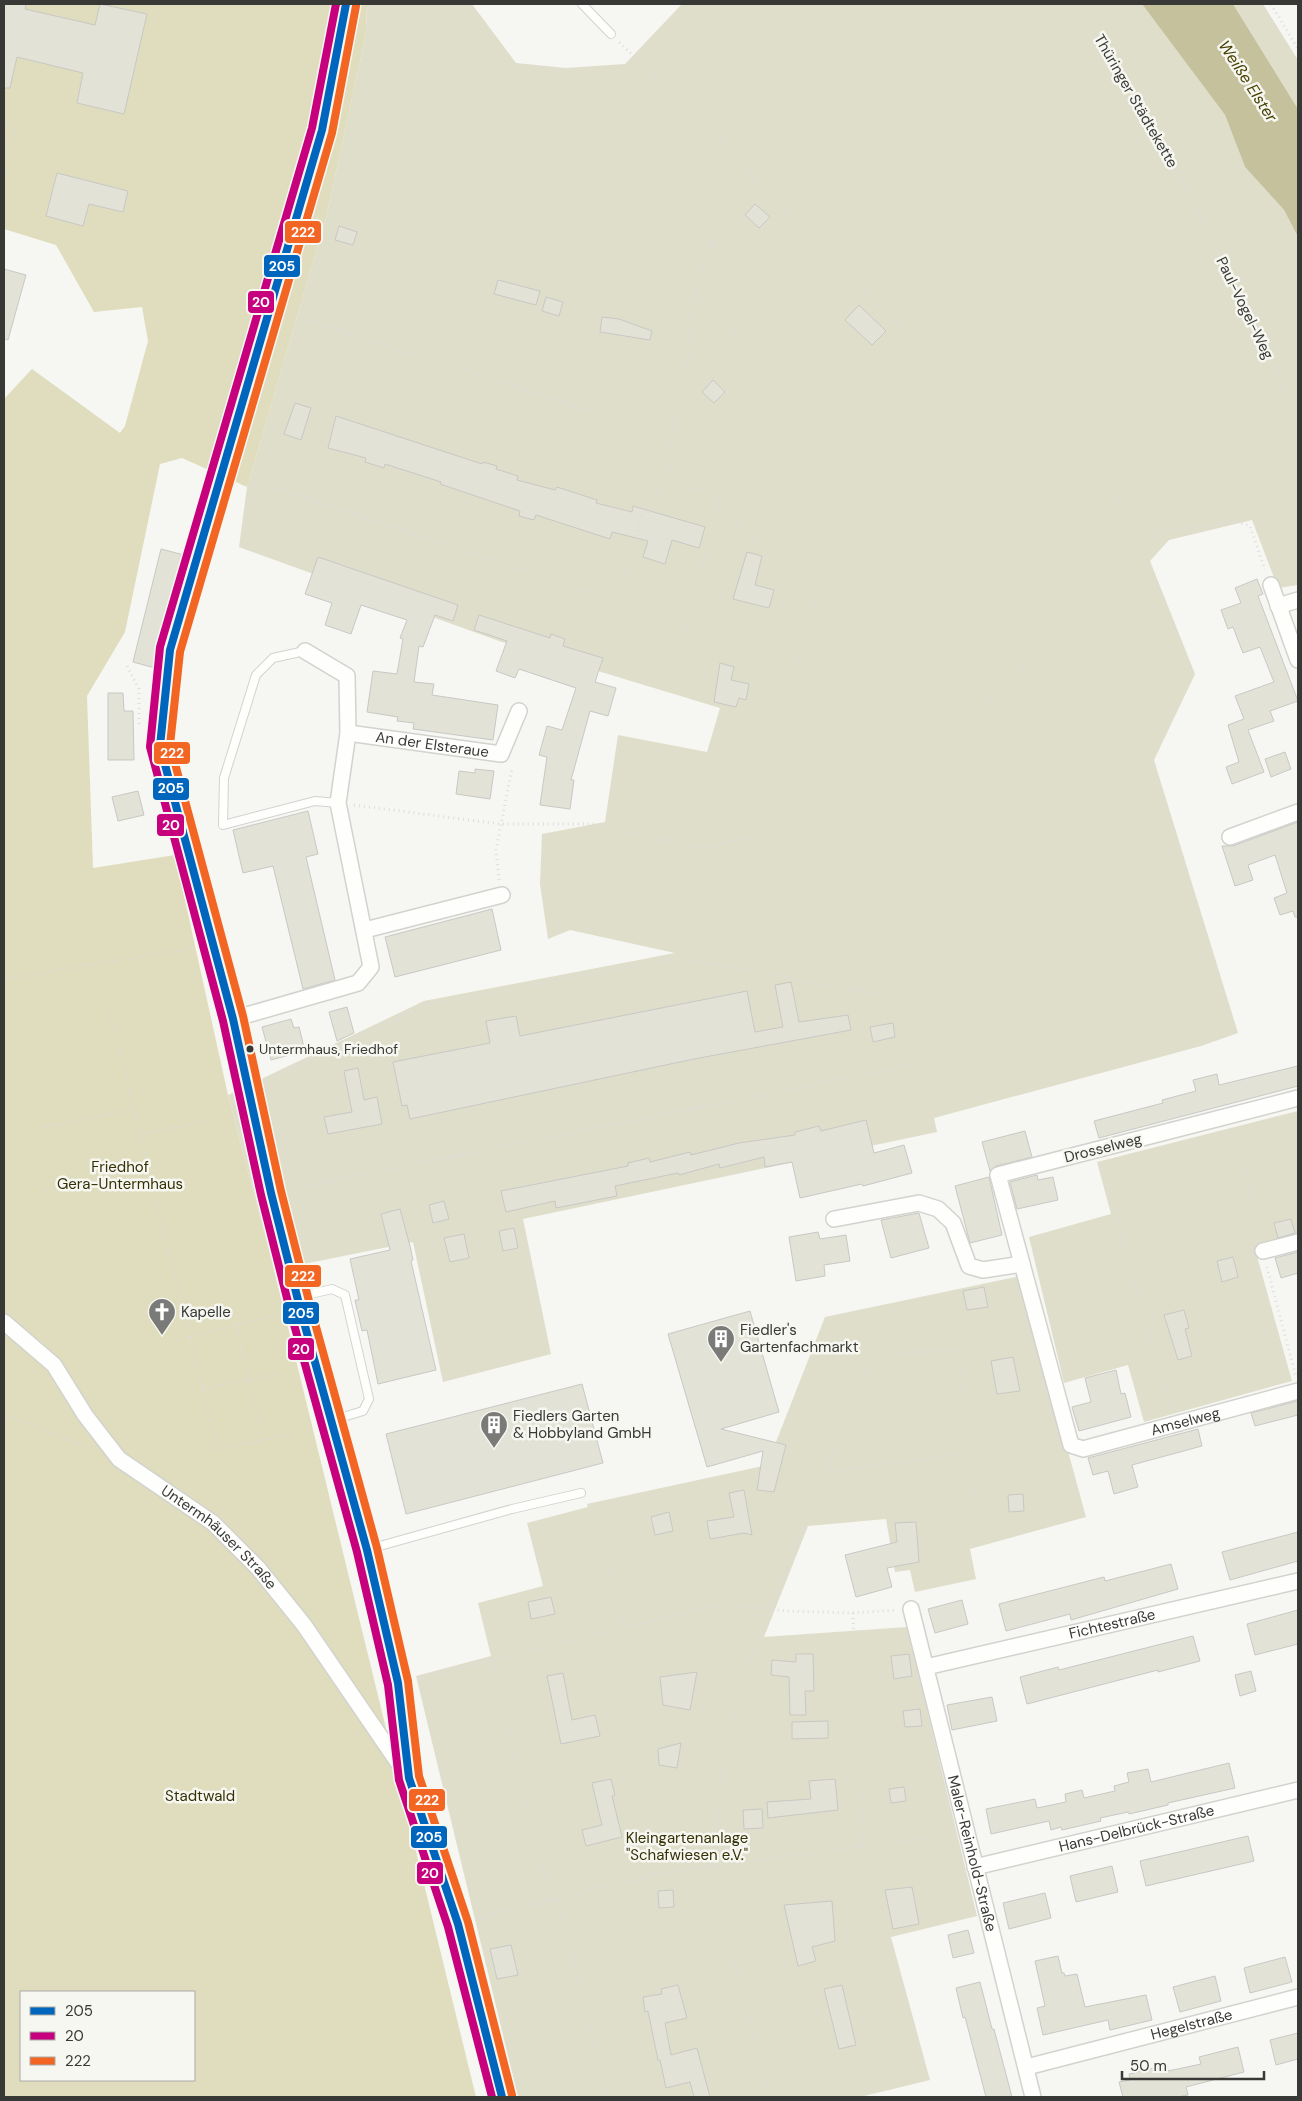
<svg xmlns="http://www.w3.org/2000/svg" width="1302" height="2101" font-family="'DM Sans',sans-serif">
	<rect width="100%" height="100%" fill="#f6f6f2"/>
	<path fill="#dfdecb" d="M367 4H472L516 63 566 68 625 64 682 4H1142L1225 115 1245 167 1284 210 1298 237V585L1278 588 1252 520 1169 540 1150 561 1195 674 1154 760 1238 1033 1201 1046 934 1118 937 1132 523 1219 551 1354 443 1382 413 1242 274 1270 228 1095 424 1001 675 953 570 930 548 939 540 884 542 834 605 822 618 735 707 752 720 708 499 641 239 547 247 487 326 218 366 34Z
		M1233 4H1263L1298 60V109Z
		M1298 1111V1236L1255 1249 1292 1381 1144 1422 1128 1365 1064 1383 1029 1237 1111 1214 1097 1162Z
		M1020 1276 1086 1517 970 1549 976 1579 915 1592 910 1570 895 1572 886 1519 808 1526 764 1637 907 1627 977 1916 891 1937 930 2080 860 2097H518L416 1676 491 1656 478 1603 543 1586 527 1523 588 1507 587 1504 767 1465 825 1317Z"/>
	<path fill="#dfddbe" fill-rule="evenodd" d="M4 4H367L366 34 326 218 247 487 182 458 160 464 125 632 87 696 93 868 175 855 228 1095 274 1270 476 2097H4V399L32 369 120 433 125 426 148 341 142 307 94 312 56 245 4 229ZM21 1992H194V2080H21Z"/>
	<path fill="#c5c19d" d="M1142 4H1233L1298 109V237L1284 210 1245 167 1225 115Z"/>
	<path fill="#e3e2d6" stroke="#c8c8c5" d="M4 4H26L25 9 95 25 100 4 147 14 124 114 77 103 83 73 17 57 10 88H4Z
		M57 173 128 191 123 212 89 204 83 226 46 216Z
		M755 204 770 217 759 228 745 215Z
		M339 226 357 232 353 245 335 240Z
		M4 269 26 275 8 340 4 339Z
		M498 280 540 291 536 305 494 294Z
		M546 297 563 302 559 316 542 311Z
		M859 305 886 331 872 345 845 320Z
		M602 317 619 319 652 331 650 340 600 332Z
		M713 380 725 392 714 403 702 392Z
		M295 403 311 408 301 440 284 434Z
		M336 416 482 464 483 462 497 466 496 469 518 476 517 480 555 490 557 487 597 500 596 503 632 512 633 506 705 527 699 548 672 540 665 564 643 557 648 541 612 532 610 539 536 515 534 520 519 516 520 511 440 484 441 482 385 464 384 468 365 462 366 458 328 448Z
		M161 549 184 555 158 646 155 668 133 662Z
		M747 552 762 556 755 585 774 590 769 608 733 599Z
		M318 557 458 605 453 621 435 615 423 647 419 646 414 682 434 684 432 695 498 705 493 740 413 729 414 723 397 721 398 717 367 712 373 671 397 674 403 639 400 638 407 620 361 605 351 634 325 625 332 603 305 594Z
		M1257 579 1263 594 1258 596 1298 701 1270 711 1274 721 1248 730 1264 772 1232 784 1226 767 1239 762 1228 725 1244 719 1235 696 1274 682 1260 647 1243 653 1233 627 1228 629 1221 610 1241 603 1235 588Z
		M479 615 550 638 551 634 565 639 563 646 603 658 595 682 616 688 608 716 590 711 571 780H574L570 809 540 805 547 757 539 755 547 726 562 730 576 688 519 669 515 678 496 671 507 641 474 630Z
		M720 663 734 667 731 680 749 684 746 700 739 698 736 707 714 702Z
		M108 693H123L124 711H133L134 760H108Z
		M1285 752 1291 769 1271 777 1265 759Z
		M475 769 494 771 490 799 456 794 459 771 475 773Z
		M138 791 144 815 118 821 112 797Z
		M308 811 318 854 306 857 335 980 303 989 273 866 243 873 233 830Z
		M1298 822V917H1295L1293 911 1280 915 1274 898 1287 893 1275 855 1248 865 1253 880 1235 886 1222 846H1233Z
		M492 909 501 950 395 977 385 937Z
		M791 982 799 1022 848 1015 851 1030 694 1059 410 1119 407 1105 402 1106 393 1062 490 1043 486 1021 516 1016 520 1036 747 991 755 1032 783 1027 775 985Z
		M347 1007 354 1033 337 1041 329 1012Z
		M291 1019 294 1028 299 1027 305 1051 271 1060 262 1027Z
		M893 1023 895 1037 873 1042 870 1027Z
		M1298 1066V1086L1099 1138 1094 1121 1163 1103 1162 1100 1196 1091 1193 1080 1217 1074 1219 1085Z
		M358 1068 364 1100 377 1097 382 1124 328 1134 324 1117 352 1112 344 1071Z
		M866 1120 874 1153 904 1145 912 1173 863 1186 862 1184 800 1198 792 1162 765 1167 764 1157 720 1168 719 1164 679 1175 678 1173 615 1186 617 1196 556 1208 555 1201 506 1212 501 1191 628 1166V1163L649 1158 650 1162 690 1152 691 1155 739 1143 795 1135V1132L819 1126 821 1131Z
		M1025 1131 1032 1157 996 1166 990 1171 982 1142Z
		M1037 1175 1038 1180 1053 1177 1058 1200 1017 1209 1010 1182Z
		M989 1177 1002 1235 970 1243 955 1186Z
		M444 1201 449 1219 433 1223 429 1205Z
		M400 1209 410 1246 413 1260 411 1261 436 1370 378 1384 367 1330 362 1331 355 1300H359L350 1259 390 1250 381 1214Z
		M919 1213 929 1248 891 1258 881 1220Z
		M1291 1219 1295 1233 1278 1238 1274 1223Z
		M514 1228 518 1248 503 1251 499 1231Z
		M818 1232 820 1239 846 1235 850 1261 824 1265 825 1276 796 1281 789 1237Z
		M464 1234 469 1258 450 1262 444 1238Z
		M1298 1252V1273L1281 1278 1275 1258Z
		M1233 1257 1238 1277 1222 1282 1217 1261Z
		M984 1287 988 1307 967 1310 963 1291Z
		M1184 1310 1189 1328 1185 1329 1192 1356 1178 1360 1164 1315Z
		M750 1311 779 1412 721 1429 786 1445 774 1492 757 1490 763 1451 707 1467 668 1334Z
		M1013 1357 1020 1391 997 1394 991 1361Z
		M1116 1370 1121 1394 1125 1393 1131 1417 1079 1431 1072 1407 1091 1402 1085 1378Z
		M582 1384 603 1463 406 1514 386 1434Z
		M1298 1401V1415L1255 1426 1251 1413Z
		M1198 1429 1202 1446 1132 1465 1138 1487 1114 1494 1108 1471 1093 1475 1088 1458Z
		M744 1490 752 1535 744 1533 710 1539 707 1521 734 1517 729 1493Z
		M1023 1494 1024 1511 1009 1512 1008 1495Z
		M669 1512 673 1531 655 1535 651 1517Z
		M916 1522 919 1562 887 1568 892 1587 856 1597 845 1555 897 1542 895 1523Z
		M1298 1532V1561L1230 1580 1222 1552Z
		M1171 1564 1178 1589 1071 1620 1070 1614 1006 1631 999 1604 1104 1577 1105 1581Z
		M551 1597 555 1614 531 1619 528 1602Z
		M962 1600 968 1624 935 1633 928 1609Z
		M1298 1610V1644L1255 1655 1247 1624Z
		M1193 1636 1200 1661 1158 1672V1670L1027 1704 1020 1677 1058 1667 1059 1670Z
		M796 1654H813L814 1691H805L806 1715H790L789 1677 771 1675 772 1660 796 1662Z
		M909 1654 912 1676 894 1679 891 1656Z
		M1251 1671 1256 1691 1240 1696 1235 1675Z
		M697 1672 690 1710 663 1705 660 1677Z
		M563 1673 572 1720 595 1715 600 1736 561 1744 547 1676Z
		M992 1697 997 1721 952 1730 947 1705Z
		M920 1709 922 1726 905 1727 903 1711Z
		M828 1721V1738L792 1739V1722Z
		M681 1743 677 1768 659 1765 658 1749Z
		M1229 1763 1235 1788 1168 1803V1805L1129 1814 1128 1812 1100 1818 1101 1821 1062 1830 1061 1827 1051 1830 1049 1821 991 1834 986 1809 1035 1799 1037 1808 1066 1802 1065 1794 1082 1790 1084 1798 1115 1791 1114 1786 1129 1782 1127 1773 1148 1769 1151 1782Z
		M611 1779 615 1795 612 1796 622 1837 586 1846 582 1830 602 1825 592 1783Z
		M835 1779 838 1810 768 1818 767 1802 811 1799 809 1781Z
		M904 1787 906 1801 891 1803 889 1789Z
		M762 1809 763 1828 744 1829 743 1810Z
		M1248 1836 1254 1861 1146 1886 1140 1861Z
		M1112 1866 1118 1892 1076 1902 1070 1876Z
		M912 1887 919 1924 893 1929 885 1890Z
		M673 1890 674 1907 659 1908 658 1891Z
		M1045 1893 1051 1918 1009 1929 1003 1903Z
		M832 1901 835 1941 812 1947 816 1961 798 1966 784 1905Z
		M968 1930 974 1953 953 1958 948 1935Z
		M511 1945 518 1975 497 1979 490 1949Z
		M1058 1956 1062 1973H1064L1065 1976 1077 1974 1085 2007 1146 1995 1152 2020 1110 2030 1108 2020 1043 2035 1037 2008 1045 2006 1035 1961Z
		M1285 1957 1292 1982 1250 1993 1244 1968Z
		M1215 1976 1221 2001 1180 2012 1173 1987Z
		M980 1982 992 2029H994L1012 2097H986L965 2017 963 2018 956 1988Z
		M678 1985 687 2018 665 2023 671 2055 697 2048 710 2097H694L690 2082 666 2088 660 2060H658L648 2011 645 2012 643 1997 662 1994 661 1989Z
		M842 1985 856 2045 839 2049 824 1989Z
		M1298 2033V2059L1276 2065 1270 2040Z
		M1238 2047 1244 2072 1186 2087 1188 2095 1177 2097H1123L1119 2082 1130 2080 1129 2074 1167 2065 1168 2071 1201 2064 1199 2057Z"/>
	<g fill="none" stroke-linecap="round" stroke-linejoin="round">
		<defs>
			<path id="service" d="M582 4 611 34
				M305 651 273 658 256 675 224 778 223 825 315 801 338 803
				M298 1297 332 1289 345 1295 369 1399 363 1411 333 1420
				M369 1549 512 1509 581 1493"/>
			<g id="minor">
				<path d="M1271 585 1298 660"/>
				<path d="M1278 606 1298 600"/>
				<path id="s1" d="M348 733 501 754 519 711"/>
				<path d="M1230 837 1298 812"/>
				<path d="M365 930 502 895"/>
				<path d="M233 1019 358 983 371 967 338 803 348 733 347 676 305 651"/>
				<path id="s2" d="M1298 1098 998 1175 1071 1445 1083 1449 1298 1391"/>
				<path d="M834 1219 919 1203 938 1209 953 1223 969 1266 983 1270 1022 1264"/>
				<path d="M1263 1251 1298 1242"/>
				<path id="s3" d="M4 1322 54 1365 85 1415 119 1459 213 1523 258 1568 304 1625 408 1777"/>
				<path id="s4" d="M911 1609 1033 2097"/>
				<path id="s5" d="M926 1667 1298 1581"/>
				<path id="s6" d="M975 1867 1298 1790"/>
				<path id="s7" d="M1027 2067 1298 1997"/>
			</g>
			<path id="secondary" d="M346 4 322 130 170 650 160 746 233 1019 271 1193 300 1308 367 1550 398 1683 409 1778 458 1924 502 2097"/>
		</defs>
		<use href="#service" stroke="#d2d2ce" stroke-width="10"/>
		<use href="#minor" stroke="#d2d2ce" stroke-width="18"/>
		<use href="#secondary" stroke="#d2d2ce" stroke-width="24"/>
		<path stroke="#dddddc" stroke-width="3" stroke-dasharray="1 4" stroke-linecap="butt" d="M1080 4 1192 199 1298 418
			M1271 4 1298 49
			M4 117 13 129 4 182
			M746 170 931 358 1081 471 1145 524 1161 533 1235 521 1250 526 1265 570
			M711 244 774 306
			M696 293 787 383
			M308 320 671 437
			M665 479 712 495 813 602 783 720
			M267 485 620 602 644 506 658 496 670 468 671 437 691 345 690 315 700 274 718 225 744 183 746 170 735 153 619 42
			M684 641 718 502
			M127 666 139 689V725
			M354 805 500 824H594L687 845 709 846 757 836 873 797 895 787 1002 687 1161 533
			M499 880 496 850 512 768
			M4 979 193 948
			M110 1011 190 1337 283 1313
			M267 1080 426 1005 675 958 890 996 902 1011 908 1066 289 1189
			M42 1128 134 1109
			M1237 1130 1260 1236
			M141 1135 205 1121
			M1101 1165 1171 1409
			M47 1191 148 1166
			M1267 1267 1296 1377
			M236 1325 264 1441
			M190 1337 217 1449 294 1434
			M203 1389 280 1373
			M4 1414 89 1448
			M824 1472 968 1453
			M610 1570 624 1628
			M853 1613 862 1847
			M492 1660 551 1900
			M417 1678 720 1604 787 1611 849 1613 896 1610
			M558 1899 608 2097
			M475 1919 664 1872 951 1835
			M769 2097 718 1893 713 1866 724 1761 739 1697 769 1609 873 1356 950 1349 959 1352 973 1497
			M839 2097H846"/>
		<use href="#service" stroke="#fefefd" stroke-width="8"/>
		<use href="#minor" stroke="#fefefd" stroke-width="15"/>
		<use href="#secondary" stroke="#f5f5f8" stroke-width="21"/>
		<defs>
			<path id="bus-1" d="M346 4 322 130 170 650 160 746 233 1019 271 1193 300 1308 367 1550 398 1683 409 1778 458 1924 502 2097"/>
			<path id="bus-2" d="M336 4 312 128 160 647 150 747 223 1021 261 1195 290 1310 357 1552 388 1685 399 1780 448 1927 492 2097"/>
			<path id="bus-3" d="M356 6 332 133 180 652 170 745 243 1016 281 1191 310 1305 377 1548 408 1681 419 1776 468 1922 512 2095"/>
		</defs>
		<use href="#bus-1" stroke="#f7f7f1" stroke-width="11"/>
		<use href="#bus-2" stroke="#f7f7f1" stroke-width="11"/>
		<use href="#bus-3" stroke="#f7f7f1" stroke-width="11"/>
		<use href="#bus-1" stroke="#0065bd" stroke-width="8"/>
		<use href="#bus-2" stroke="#c7007e" stroke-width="8"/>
		<use href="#bus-3" stroke="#f26522" stroke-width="8"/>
	</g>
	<defs>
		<symbol id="church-pin" viewBox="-11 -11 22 30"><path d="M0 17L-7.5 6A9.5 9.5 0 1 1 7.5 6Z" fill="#7a7a78" stroke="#f7f7f1"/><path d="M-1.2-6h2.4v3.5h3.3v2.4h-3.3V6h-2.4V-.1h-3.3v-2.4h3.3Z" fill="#fff"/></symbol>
		<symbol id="building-pin" viewBox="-11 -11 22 30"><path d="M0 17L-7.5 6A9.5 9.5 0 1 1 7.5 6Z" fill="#7a7a78" stroke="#f7f7f1"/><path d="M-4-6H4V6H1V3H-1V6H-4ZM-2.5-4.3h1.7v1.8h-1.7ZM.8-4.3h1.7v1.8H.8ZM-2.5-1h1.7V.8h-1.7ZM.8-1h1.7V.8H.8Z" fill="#fff"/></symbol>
	</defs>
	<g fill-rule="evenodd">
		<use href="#church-pin" x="146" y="1296" width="32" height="43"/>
		<use href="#building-pin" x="705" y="1323" width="32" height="43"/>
		<use href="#building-pin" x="478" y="1409" width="32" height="43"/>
	</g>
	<circle fill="#383836" stroke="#f7f7f1" stroke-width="2" cx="250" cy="1049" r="4.5"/>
	<g text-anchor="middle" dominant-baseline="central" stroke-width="5" stroke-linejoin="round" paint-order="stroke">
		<g font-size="14" fill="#383836" stroke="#f7f7f1" text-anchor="start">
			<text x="259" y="1049">Untermhaus, Friedhof</text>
		</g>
		<g font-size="15" fill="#383836" stroke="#f7f7f1">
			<text transform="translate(1136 101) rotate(60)">Thüringer Städtekette</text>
			<text transform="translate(1245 308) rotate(64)">Paul-Vogel-Weg</text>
			<text stroke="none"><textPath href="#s1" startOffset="85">An der Elsteraue</textPath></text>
			<text transform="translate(1103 1148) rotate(-14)">Drosselweg</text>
			<text stroke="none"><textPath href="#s2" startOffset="708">Amselweg</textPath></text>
			<text stroke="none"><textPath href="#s3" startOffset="308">Untermhäuser Straße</textPath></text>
			<text stroke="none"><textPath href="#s5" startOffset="191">Fichtestraße</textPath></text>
			<text stroke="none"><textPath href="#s6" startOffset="166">Hans-Delbrück-Straße</textPath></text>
			<text stroke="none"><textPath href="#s4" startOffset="252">Maler-Reinhold-Straße</textPath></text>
			<text stroke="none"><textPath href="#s7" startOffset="170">Hegelstraße</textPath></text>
		</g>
		<g font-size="15" fill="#353106" stroke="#f7f7f1">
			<text x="120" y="1167">Friedhof<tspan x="120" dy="17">Gera-Untermhaus</tspan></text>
			<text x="200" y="1796">Stadtwald</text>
			<text x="687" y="1838">Kleingartenanlage<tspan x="687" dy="17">"Schafwiesen e.V."</tspan></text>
		</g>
		<g font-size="15" fill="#383836" stroke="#f7f7f1" text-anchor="start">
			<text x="181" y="1312">Kapelle</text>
			<text x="740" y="1330">Fiedler's<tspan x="740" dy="17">Gartenfachmarkt</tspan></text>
			<text x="513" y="1416">Fiedlers Garten<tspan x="513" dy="17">&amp; Hobbyland GmbH</tspan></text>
		</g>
		<g font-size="16" font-style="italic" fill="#484100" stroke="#f7f7f1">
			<text transform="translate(1248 81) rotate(57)">Weiße Elster</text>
		</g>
	</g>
	<g stroke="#f7f7f1" stroke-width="2">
		<rect x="284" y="220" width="38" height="24" rx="5" fill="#f26522"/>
		<rect x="263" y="254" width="38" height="24" rx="5" fill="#0065bd"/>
		<rect x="247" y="290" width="28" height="24" rx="5" fill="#c7007e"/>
		<rect x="153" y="741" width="38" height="24" rx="5" fill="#f26522"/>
		<rect x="152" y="777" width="38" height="24" rx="5" fill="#0065bd"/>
		<rect x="156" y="813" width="29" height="24" rx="5" fill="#c7007e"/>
		<rect x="284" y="1264" width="38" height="24" rx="5" fill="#f26522"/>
		<rect x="282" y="1301" width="38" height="24" rx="5" fill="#0065bd"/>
		<rect x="287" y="1337" width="28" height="24" rx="5" fill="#c7007e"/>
		<rect x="408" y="1788" width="38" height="24" rx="5" fill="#f26522"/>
		<rect x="410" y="1825" width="38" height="24" rx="5" fill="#0065bd"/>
		<rect x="416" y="1861" width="28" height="24" rx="5" fill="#c7007e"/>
	</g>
	<g font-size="14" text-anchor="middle" font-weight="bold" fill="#fff">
		<text x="303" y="237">222</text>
		<text x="282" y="271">205</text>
		<text x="261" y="307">20</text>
		<text x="172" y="758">222</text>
		<text x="171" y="793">205</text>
		<text x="171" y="830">20</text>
		<text x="303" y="1281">222</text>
		<text x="301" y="1318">205</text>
		<text x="301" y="1354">20</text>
		<text x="427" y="1805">222</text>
		<text x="429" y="1842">205</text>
		<text x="430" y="1878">20</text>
	</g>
	<rect width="1302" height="2101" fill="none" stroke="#383836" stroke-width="10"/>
	<rect x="20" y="1991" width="175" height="90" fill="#f7f7f1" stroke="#ababa6"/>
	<rect x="30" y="2007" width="25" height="8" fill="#0065bd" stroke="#ababa6"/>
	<text x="65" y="2016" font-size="15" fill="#383836">205</text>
	<rect x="30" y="2032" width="25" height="8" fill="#c7007e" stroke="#ababa6"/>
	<text x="65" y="2041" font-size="15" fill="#383836">20</text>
	<rect x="30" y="2057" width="25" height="8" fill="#f26522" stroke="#ababa6"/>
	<text x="65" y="2066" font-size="15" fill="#383836">222</text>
	<path d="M1122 2071v8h142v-8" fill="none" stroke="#383836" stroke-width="2.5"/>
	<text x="1130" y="2071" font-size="15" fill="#383836" stroke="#f7f7f1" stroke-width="4" paint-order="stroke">50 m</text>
</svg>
